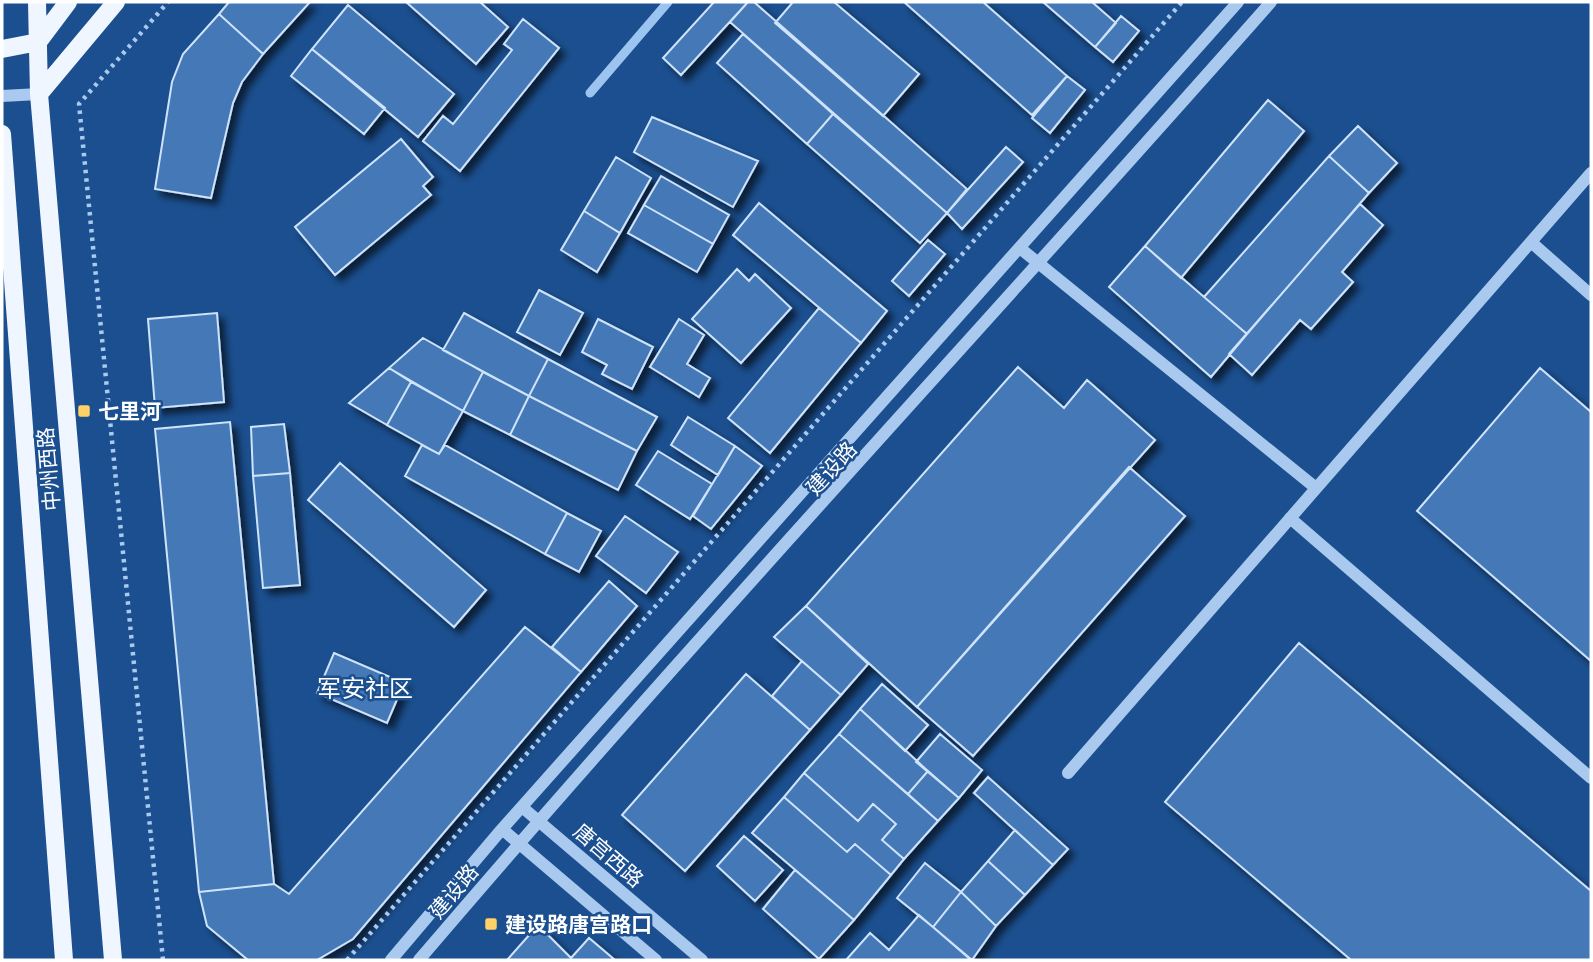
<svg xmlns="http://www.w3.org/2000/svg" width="1593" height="962" font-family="'Open Sans','Noto Sans SC',sans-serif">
	<defs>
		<filter id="shadow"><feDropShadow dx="6" dy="6" stdDeviation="3.5" flood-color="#0009"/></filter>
	</defs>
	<rect width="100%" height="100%" fill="#1b4f8f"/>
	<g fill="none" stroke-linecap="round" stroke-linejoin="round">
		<path stroke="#9cc4f0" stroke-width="9" d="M590 93 668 2"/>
	</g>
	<path fill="#4478b7" stroke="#cfe3fa" stroke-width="2" filter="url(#shadow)" d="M229 2H310L263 54 219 14Z
		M406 2H480L508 27 476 64Z
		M714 2H748L681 75 663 58Z
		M748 2H754L967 189 947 213 730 22Z
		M793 2H834L919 74 883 116 775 23Z
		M904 2H983L1067 76 1032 115Z
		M1043 2H1092L1116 23 1095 47Z
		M348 5 454 94 418 137 312 49Z
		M219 14 263 54 242 82 233 103 211 198 155 189 172 82 183 54Z
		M1121 16 1139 31 1113 62 1095 47Z
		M523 19 559 48 460 171 423 141 443 116 453 124 512 50 504 44Z
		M743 34 833 114 807 144 717 63Z
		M312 49 385 108 364 134 291 76Z
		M1067 76 1085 90 1050 133 1032 118Z
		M1268 100 1304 131 1181 278 1145 246Z
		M833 114 947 213 920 243 807 144Z
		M652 117 758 161 733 207 634 152Z
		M1358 126 1397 163 1369 193 1329 156Z
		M401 139 433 177 423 186 431 195 335 275 295 227Z
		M1006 147 1023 162 962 229 947 213Z
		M1329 156 1369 193 1247 334 1204 297Z
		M616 157 651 178 620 233 584 211Z
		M661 176 729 215 713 244 644 205Z
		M759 203 887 311 861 343 733 235Z
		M1360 204 1383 225 1342 272 1353 282 1311 329 1300 320 1252 375 1229 354Z
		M644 205 713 244 697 272 628 233Z
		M584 211 620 233 597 272 561 250Z
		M928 240 945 254 909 296 892 281Z
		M1145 246 1247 334 1211 377 1109 287Z
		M737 269 749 281 755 274 791 308 741 363 692 319Z
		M539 290 583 313 560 355 517 332Z
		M819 308 861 343 770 453 728 418Z
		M217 313 224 402 155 408 148 319Z
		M464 313 548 359 529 396 443 350Z
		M598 319 653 347 632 389 602 374 607 365 582 352Z
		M679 319 704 335 687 364 710 378 699 397 650 367Z
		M423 338 483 372 463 411 389 368Z
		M548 359 657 417 637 451 529 396Z
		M1018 367 1064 408 1087 380 1155 440 917 707 806 606Z
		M389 368 411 382 387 425 349 403Z
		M1540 368 1591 412V661L1417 511Z
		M483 372 529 396 510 435 463 411Z
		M411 382 463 411 439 454 387 425Z
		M529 396 637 451 618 490 510 435Z
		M688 417 735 446 718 475 671 445Z
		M230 422 274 884 199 892 155 429Z
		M284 424 290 473 253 476 251 427Z
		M422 445 439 454 445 445 567 513 545 554 405 476Z
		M735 446 762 466 711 529 693 516Z
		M658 451 712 484 690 519 636 485Z
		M340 463 486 590 454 627 308 500Z
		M1129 467 1185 516 973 756 917 707Z
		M290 473 300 585 263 588 253 476Z
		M567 513 601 531 579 572 545 554Z
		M625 516 678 552 646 593 596 556Z
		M609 581 637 606 581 672 552 647Z
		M806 606 868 664 841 695 774 637Z
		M525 627 581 672 353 939 317 960H248L207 926 199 892 274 884 289 894Z
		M1299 643 1591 891V960H1351L1165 802Z
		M334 653 404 683 387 723 317 693Z
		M802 661 841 695 810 730 772 696Z
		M746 674 810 730 685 871 622 815Z
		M882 684 928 725 905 751 860 709Z
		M860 709 928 771 908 794 839 734Z
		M839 734 938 821 904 859 882 840 896 824 873 804 858 821 804 773Z
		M940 734 982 770 959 798 916 762Z
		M928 771 959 798 938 821 908 794Z
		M804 773 858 821 873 804 896 824 882 840 904 859 891 875 855 844 847 852 784 797Z
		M988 777 1068 849 1053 865 974 793Z
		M784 797 847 852 855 844 891 875 854 920 752 833Z
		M1015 830 1053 865 1025 895 988 861Z
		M744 836 783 870 755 901 717 866Z
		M988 861 1025 895 996 926 961 892Z
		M925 863 961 892 933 927 897 898Z
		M795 870 854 920 819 959 763 909Z
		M961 892 996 926 972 960 933 927Z
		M919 915 971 960H846L870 933 889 950Z
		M538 925 571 958 589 938 615 960H507Z"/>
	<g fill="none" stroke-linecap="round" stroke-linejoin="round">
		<path stroke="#a9c9ee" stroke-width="4.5" stroke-dasharray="3.5 5" stroke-linecap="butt" d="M163 960 79 104 168 2
			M347 960 1182 2"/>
		<path stroke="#a9c9ee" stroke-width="12" d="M2 96 39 94
			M1531 242 1591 295
			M1021 249 1316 488
			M1290 518 1591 778
			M1068 773 1591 173
			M522 807 702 960
			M502 829 656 960
			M391 960 502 829 1238 2
			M419 960C696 635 989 322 1271 2"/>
		<path stroke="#f0f6ff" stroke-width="18" d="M37 2 39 94 113 960
			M2 49 38 42 68 2
			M39 94 116 2
			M2 134 64 960"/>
	</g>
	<g fill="#ffd166" stroke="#1b4f8f" stroke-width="2.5">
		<rect x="77" y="404" width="14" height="14" rx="3.5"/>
		<rect x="484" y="917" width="14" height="14" rx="3.5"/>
	</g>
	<g text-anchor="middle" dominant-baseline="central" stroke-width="5" stroke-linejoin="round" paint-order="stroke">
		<g font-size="21" font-weight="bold" fill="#fff" stroke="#1b4f8f" text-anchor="start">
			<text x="98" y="411">七里河</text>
			<text x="505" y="924">建设路唐宫路口</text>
		</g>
		<g font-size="21" fill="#fff" stroke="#1b4f8f">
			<text transform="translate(831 468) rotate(-48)">建设路</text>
			<text transform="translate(48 469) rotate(-95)">中州西路</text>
			<text transform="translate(609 855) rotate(41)">唐宫西路</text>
			<text transform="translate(453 891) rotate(-50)">建设路</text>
		</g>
		<g font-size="24" fill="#fff" stroke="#1b4f8f">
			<text x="365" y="687">军安社区</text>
		</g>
	</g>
	<rect width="1593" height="962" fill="none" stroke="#ffffff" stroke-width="7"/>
</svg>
